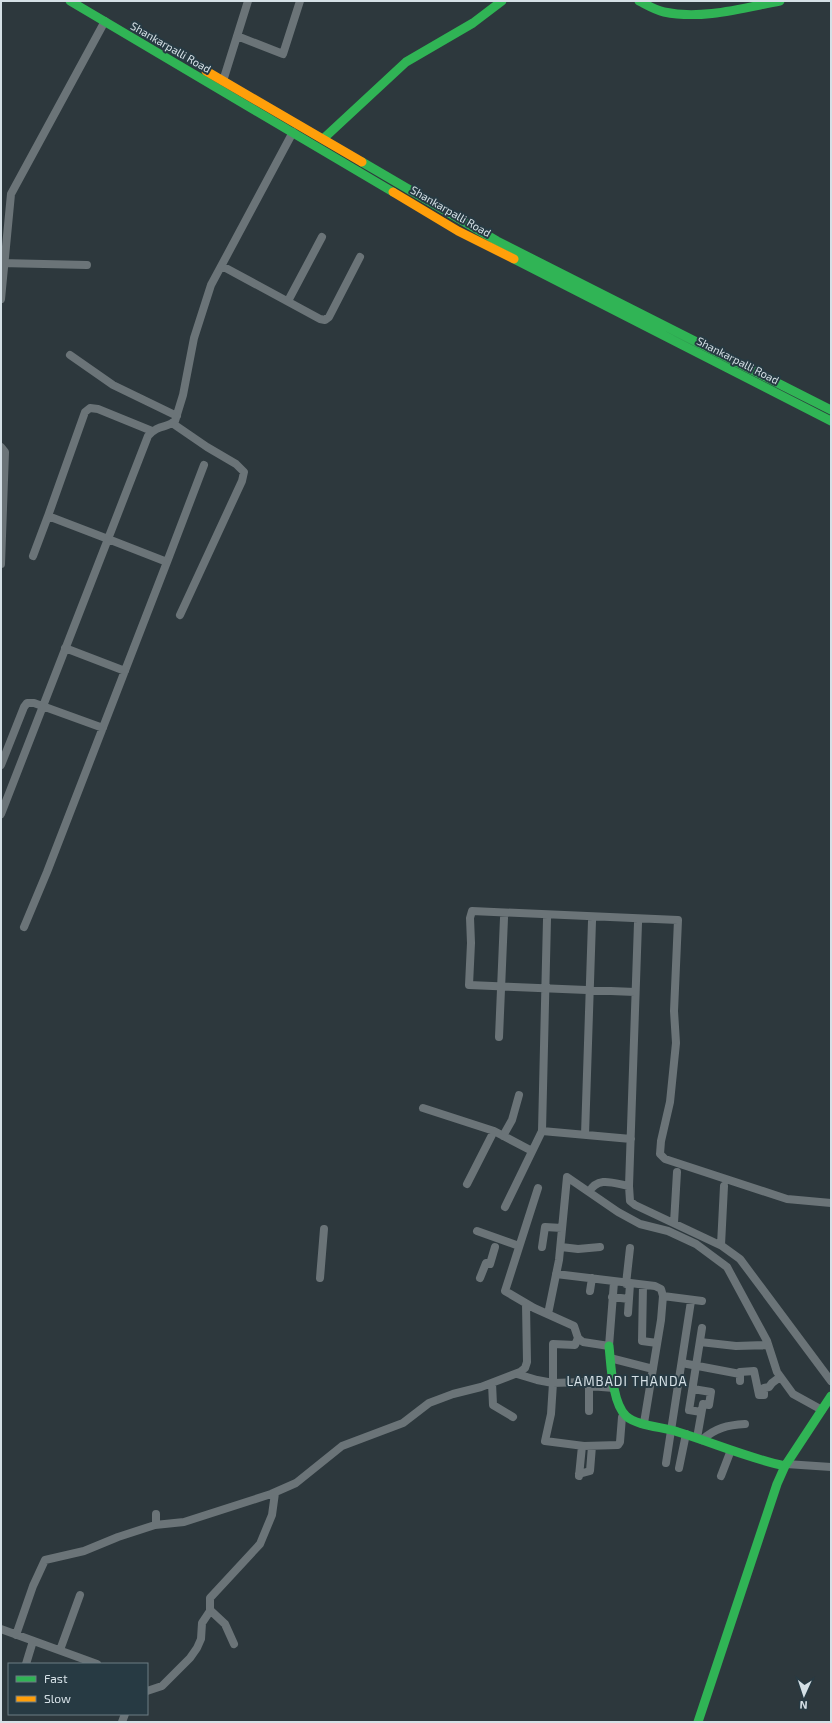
<svg xmlns="http://www.w3.org/2000/svg" width="832" height="1723" font-family="'Exo 2',sans-serif">
	<rect width="100%" height="100%" fill="#2d383d"/>
	<g fill="none" stroke-linecap="round" stroke-linejoin="round">
		<path stroke="#6b7478" stroke-width="8" d="M237 36 283 54 300 1
			M223 81 248 1
			M1 263 87 265
			M222 266 320 319 325 320 329 317 360 257
			M1 299 11 194 105 21
			M288 301 322 237
			M70 355 113 385 177 416
			M172 423 207 447 236 464 244 472 242 481 180 615
			M1 447 5 452 1 564
			M33 556 48 516
			M167 562 204 465
			M65 648 125 671
			M1 765 24 707 27 703H34L103 728
			M1 814 108 539 48 516 85 412 90 408 98 409 152 431
			M547 919 542 1131 631 1139
			M638 923 629 1186 630 1201 635 1205 722 1246 740 1259 831 1381
			M24 927 47 872 167 562 108 539 148 436C158 424 168 428 175 421L183 395 194 338 211 285 293 132
			M635 992 469 985 471 943 470 918 472 911 678 920 674 1011 676 1043 670 1102 661 1141 660 1154 665 1159 787 1199 831 1203
			M499 1037 504 918
			M423 1108 494 1131 532 1151
			M585 1135 592 921
			M503 1136 512 1120 519 1095
			M467 1184 494 1131
			M538 1188 505 1291 534 1308 574 1326 578 1338 583 1342 609 1346 614 1282
			M589 1192C598 1176 613 1183 629 1186
			M505 1207 542 1131
			M674 1223 677 1172
			M477 1231 519 1246
			M721 1245 724 1186
			M542 1247 545 1227 562 1228
			M561 1247 578 1249 600 1247
			M556 1274 655 1286 661 1289 663 1296 661 1320 644 1423
			M320 1278 324 1229
			M480 1278 486 1263 490 1264 495 1247
			M626 1284 630 1248
			M643 1285 642 1341 657 1343
			M590 1291 592 1278
			M663 1296 702 1301
			M612 1297 629 1299
			M628 1313 630 1284
			M548 1314 559 1260 567 1177 618 1212 640 1224 668 1231 696 1244 727 1267 767 1341 777 1372 793 1394 822 1410
			M578 1338 575 1345 553 1344V1383L584 1382 589 1386V1411
			M700 1342 736 1346 768 1345
			M610 1358 653 1369
			M682 1363 740 1374
			M517 1374 537 1380 553 1383 551 1414 545 1441 584 1446 618 1445 620 1442 622 1417 625 1415
			M740 1381V1372L754 1371 759 1395H764V1388L769 1387 772 1383 780 1377
			M492 1383 493 1405 513 1417
			M589 1386 614 1388
			M693 1389 711 1392 709 1405 703 1404 697 1438
			M701 1412 689 1410 702 1328
			M702 1440C715 1428 728 1425 745 1424
			M666 1463 691 1301
			M786 1464 831 1467
			M679 1468 686 1434
			M579 1474 590 1471 592 1446
			M579 1476 582 1446
			M721 1476 731 1450
			M156 1524V1514
			M210 1610 225 1624 234 1644
			M1 1629 97 1664
			M16 1635 33 1586 45 1560 84 1551 118 1537 155 1525 184 1522 271 1494 296 1483 342 1446 403 1423 429 1403 453 1394 481 1387 520 1372 525 1368 527 1362 526 1304
			M60 1650 80 1595
			M26 1664 33 1641
			M147 1691 162 1686 190 1658 197 1648 201 1639 202 1623 210 1611V1598L260 1544 272 1515 275 1493
			M122 1722 125 1714"/>
		<path stroke="#30b455" stroke-width="9" d="M70 1 393 192
			M639 1C647 5 655 10 664 12 702 20 743 8 780 1
			M323 139 406 62 473 23 502 1
			M362 162 497 241 831 410
			M514 259 831 421
			M609 1346C611 1364 612 1403 626 1416 637 1426 664 1427 678 1432 714 1443 748 1458 785 1466
			M698 1722 777 1484 785 1466 831 1396"/>
		<path stroke="#ff9f0a" stroke-width="9" d="M206 71 362 162
			M393 192 458 231 514 259"/>
	</g>
	<g text-anchor="middle" dominant-baseline="central" stroke-width="4" stroke-linejoin="round" paint-order="stroke">
		<g font-size="11" fill="#d5e0e6" stroke="#273a43">
			<text transform="translate(171 47) rotate(30)">Shankarpalli Road</text>
			<text transform="translate(451 211) rotate(30)">Shankarpalli Road</text>
			<text transform="translate(738 360) rotate(27)">Shankarpalli Road</text>
		</g>
		<g font-size="13" letter-spacing="1" fill="#d5e0e6" stroke="#273a43">
			<text x="627" y="1381">LAMBADI THANDA</text>
		</g>
	</g>
	<rect width="832" height="1723" fill="none" stroke="#d5e0e6" stroke-width="4"/>
	<rect x="8" y="1663" width="140" height="52" fill="#273a43" stroke="#6d7c84"/>
	<rect x="16" y="1676" width="20" height="6" fill="#30b455" stroke="#6d7c84"/>
	<text x="44" y="1683" font-size="12" fill="#d5e0e6">Fast</text>
	<rect x="16" y="1696" width="20" height="6" fill="#ff9f0a" stroke="#6d7c84"/>
	<text x="44" y="1703" font-size="12" fill="#d5e0e6">Slow</text>
	<g transform="translate(804 1695) rotate(183)" stroke="#273a43" stroke-width="3" paint-order="stroke">
	<path d="M0-3L7 15L0 10L-7 15Z" fill="#d5e0e6"/>
	<text y="-6" font-size="11" font-weight="bold" text-anchor="middle" fill="#d5e0e6">N</text>
	</g>
</svg>
